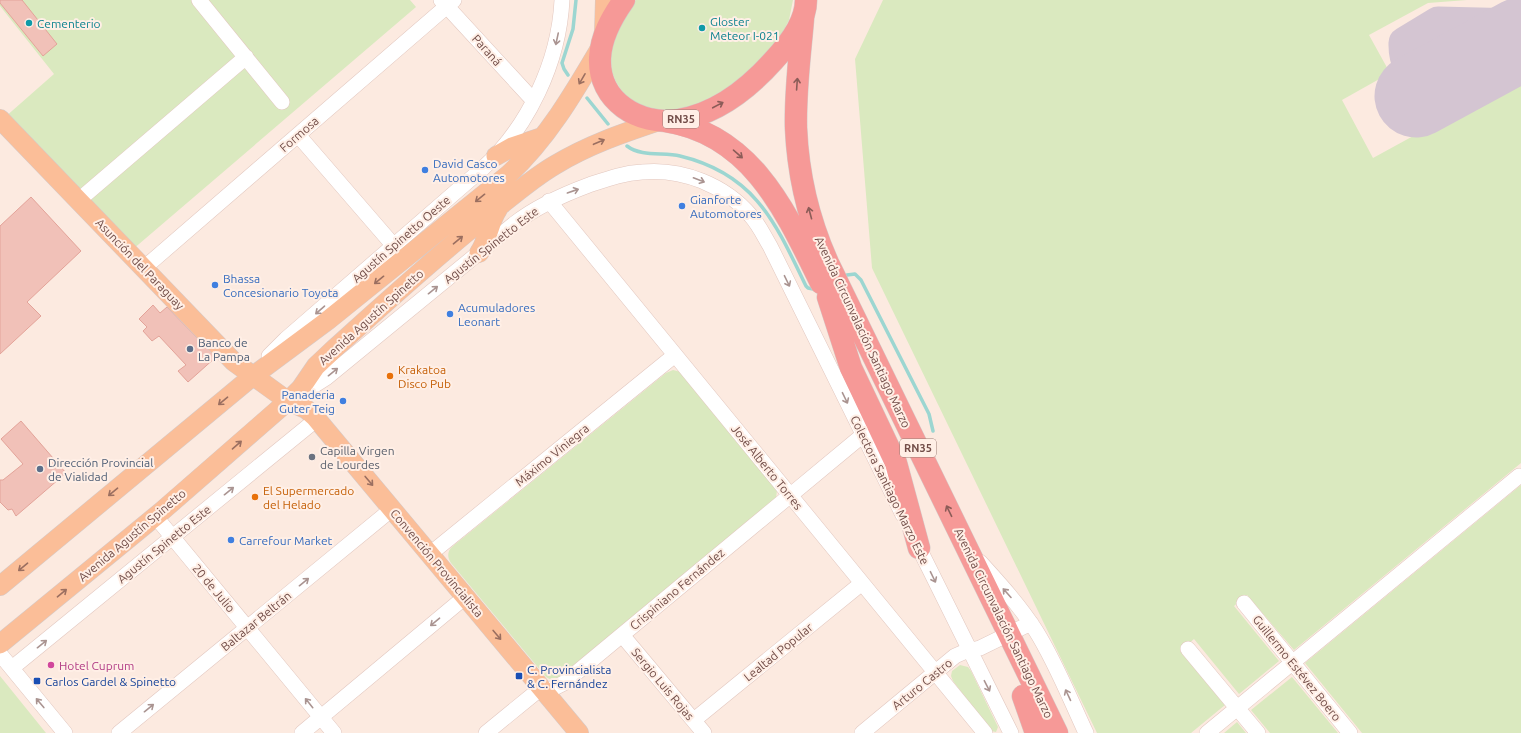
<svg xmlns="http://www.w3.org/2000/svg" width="1521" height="733" font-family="Ubuntu,sans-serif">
	<rect width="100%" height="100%" fill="#fceae0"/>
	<path fill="#dae9bf" d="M0 0H410L416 7 132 250 4 118 54 74 0 6Z
		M636 0H793L789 20 781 36 770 50 742 77 724 90 699 104 670 112 644 108 624 94 616 82 612 72 610 51 626 12Z
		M883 0H1467L1428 3 1369 35 1390 73 1342 100 1373 158 1521 77V463L1294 650 1247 595 1234 606 1279 661 1239 694 1194 639 1180 651 1225 705 1191 733H1097L872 268 855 59Z
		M673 370 681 372 777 490 776 499 562 677C555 680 552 681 546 677L451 563C447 557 447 551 453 546L666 373Z
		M1521 485V733H1362L1305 663Z
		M960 665 968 667 971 671 998 727 996 732 991 731 953 681 951 676 952 671Z
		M0 676 46 733H0Z
		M1292 677 1338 733H1270L1251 710Z
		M1237 722 1246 733H1224Z"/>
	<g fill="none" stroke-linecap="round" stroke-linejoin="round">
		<path stroke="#9cd6d1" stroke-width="3.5" d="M568 75 564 69 562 63 573 29 576 0
			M587 98 608 124
			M627 146C641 157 664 152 680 156 755 174 775 222 806 286L808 288 813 289
			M847 275 855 274 861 280 929 414 933 431"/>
		<path stroke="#d4c5d2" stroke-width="33" d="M1499 51C1487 60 1480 73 1468 81 1436 100 1404 79 1405 43L1438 23 1521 25"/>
		<path stroke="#d4c5d2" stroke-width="83" d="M1416 96 1521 39"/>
	</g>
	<path fill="#f1c1b8" stroke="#e3a399" d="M0 0H22L57 44 43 56 0 3Z
		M31 197 81 251 27 302 41 316 0 354V226Z
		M153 305 160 313 167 307 216 357 188 382 178 371 186 365 159 336 152 341 143 331 147 327 139 319Z
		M21 421 66 473 16 516 12 509 8 510 0 502V480H3L23 464 1 439Z"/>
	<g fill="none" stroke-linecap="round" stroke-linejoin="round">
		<defs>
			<path id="minor" d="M199 0 282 102
				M441 0 533 100
				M298 135 394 246
				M79 200 246 57
				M549 201 985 733
				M144 268 454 0
				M269 356 286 339 482 169C528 128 559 62 562 0
				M296 397 326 378 514 224C537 206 562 195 589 185 607 179 623 173 642 172 682 168 725 185 751 216 759 225 764 236 770 246L903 515
				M155 516 334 733
				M915 540 1011 733
				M430 554 675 355
				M980 562C1000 584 1020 606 1036 631 1056 663 1070 699 1086 733
				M1244 603 1350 733
				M622 635 704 733
				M1188 649 1258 733
				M0 654 65 733
				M12 668 317 419
				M694 720 862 583
				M119 733 392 509
				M302 733 465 597
				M486 733 535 693 554 688 564 683 863 435
				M862 733 955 656 964 652 980 648 1031 623
				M1207 733 1519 476"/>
			<path id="major" d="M604 35 605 0
				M0 119 234 362 288 401 306 409 315 417 579 733
				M496 156 512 147 542 137
				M479 253C488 240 489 222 498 209
				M0 586 253 376 327 321 508 175C548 138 575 91 602 45
				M0 644 162 511 288 401 301 388 316 366 334 349C384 304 434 258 487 216 510 198 531 179 555 165 588 145 623 133 659 121"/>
			<path id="highway" d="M624 0C612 17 601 36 600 58 598 101 639 126 678 120 716 114 749 88 774 60 789 44 806 23 806 0
				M803 19C800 55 795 91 796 128 798 174 809 221 828 263L1057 733
				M665 121C752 134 786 212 821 283
				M828 297 851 368 896 463 919 548
				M1023 696 1036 733"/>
		</defs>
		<use href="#minor" stroke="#e2c7bf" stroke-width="16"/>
		<use href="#major" stroke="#d5cac8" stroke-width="20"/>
		<use href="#highway" stroke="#d5cac8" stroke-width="23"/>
		<use href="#minor" stroke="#fff" stroke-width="15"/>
		<use href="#major" stroke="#fbbe98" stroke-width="19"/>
		<use href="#highway" stroke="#f69997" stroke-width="22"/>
	</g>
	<defs><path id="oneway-shaft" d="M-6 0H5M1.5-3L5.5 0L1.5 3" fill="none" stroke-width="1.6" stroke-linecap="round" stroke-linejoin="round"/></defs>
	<g stroke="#aa9491">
		<use href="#oneway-shaft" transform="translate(557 39) rotate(102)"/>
		<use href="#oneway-shaft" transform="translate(699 180) rotate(21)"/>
		<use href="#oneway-shaft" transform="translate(573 191) rotate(-19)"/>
		<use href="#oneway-shaft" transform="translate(787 281) rotate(64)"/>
		<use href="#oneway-shaft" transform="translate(433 290) rotate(-39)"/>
		<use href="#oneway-shaft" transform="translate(320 310) rotate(139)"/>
		<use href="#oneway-shaft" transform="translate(333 372) rotate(-39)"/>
		<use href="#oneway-shaft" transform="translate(845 398) rotate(64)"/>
		<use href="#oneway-shaft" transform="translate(229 491) rotate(-39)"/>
		<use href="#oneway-shaft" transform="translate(933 577) rotate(64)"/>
		<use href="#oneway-shaft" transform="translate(304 582) rotate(-39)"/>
		<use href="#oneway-shaft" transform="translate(1007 593) rotate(-132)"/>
		<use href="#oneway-shaft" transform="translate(435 622) rotate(140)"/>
		<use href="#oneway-shaft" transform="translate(42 644) rotate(-39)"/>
		<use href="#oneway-shaft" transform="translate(987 686) rotate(63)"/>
		<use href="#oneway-shaft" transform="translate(1068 695) rotate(-115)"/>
		<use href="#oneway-shaft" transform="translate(40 703) rotate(-130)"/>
		<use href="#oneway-shaft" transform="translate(309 703) rotate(-129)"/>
		<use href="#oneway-shaft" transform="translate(149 708) rotate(-39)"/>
	</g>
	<g stroke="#9b6f60">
		<use href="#oneway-shaft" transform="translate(582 79) rotate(120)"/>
		<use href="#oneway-shaft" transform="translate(599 142) rotate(-23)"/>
		<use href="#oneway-shaft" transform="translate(480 198) rotate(141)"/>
		<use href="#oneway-shaft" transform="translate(458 240) rotate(-40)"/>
		<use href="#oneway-shaft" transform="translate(379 280) rotate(141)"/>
		<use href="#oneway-shaft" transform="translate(223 401) rotate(140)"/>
		<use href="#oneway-shaft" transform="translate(237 445) rotate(-41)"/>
		<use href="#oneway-shaft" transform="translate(369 481) rotate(50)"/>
		<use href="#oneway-shaft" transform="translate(113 492) rotate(140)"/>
		<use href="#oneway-shaft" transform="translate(23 567) rotate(140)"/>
		<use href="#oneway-shaft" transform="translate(62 593) rotate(-40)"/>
		<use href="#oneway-shaft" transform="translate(497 635) rotate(50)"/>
	</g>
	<g stroke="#8c5c58">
		<use href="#oneway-shaft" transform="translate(797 84) rotate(-86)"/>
		<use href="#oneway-shaft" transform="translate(718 105) rotate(-28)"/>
		<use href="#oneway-shaft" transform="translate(738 154) rotate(41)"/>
		<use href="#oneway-shaft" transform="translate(810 213) rotate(-105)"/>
		<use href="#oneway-shaft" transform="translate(949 511) rotate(-116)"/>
	</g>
	<g fill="#0f9aa8" stroke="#ffefe6" stroke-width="1.5">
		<circle cx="29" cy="23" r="4"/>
		<circle cx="702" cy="28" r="4"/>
	</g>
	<g fill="#3f7fe0" stroke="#ffefe6" stroke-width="1.5">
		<circle cx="425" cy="170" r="4"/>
		<circle cx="682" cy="206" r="4"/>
		<circle cx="215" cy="285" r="4"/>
		<circle cx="450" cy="314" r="4"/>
		<circle cx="343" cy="401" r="4"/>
		<circle cx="231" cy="540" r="4"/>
	</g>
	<g fill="#5c6f8a" stroke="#ffefe6" stroke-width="1.5">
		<circle cx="190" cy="349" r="4"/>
		<circle cx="40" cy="469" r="4"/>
	</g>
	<g fill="#e8710a" stroke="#ffefe6" stroke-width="1.5">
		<circle cx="390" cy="376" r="4"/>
		<circle cx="255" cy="497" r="4"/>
	</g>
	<circle fill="#6b7280" stroke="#ffefe6" stroke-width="1.5" cx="312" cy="457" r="4"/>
	<circle fill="#d1479c" stroke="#ffefe6" stroke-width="1.5" cx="51" cy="665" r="4"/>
	<g fill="#1a4fb4" stroke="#ffefe6" stroke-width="1.5">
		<rect x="515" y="672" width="8" height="8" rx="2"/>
		<rect x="33" y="677" width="8" height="8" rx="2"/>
	</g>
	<g text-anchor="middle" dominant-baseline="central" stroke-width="4" stroke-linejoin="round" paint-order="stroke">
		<g fill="#ffefe6" stroke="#9c7e77" stroke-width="1">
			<rect x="663" y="110" width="36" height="18" rx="3"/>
			<rect x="900" y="439" width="36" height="18" rx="3"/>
		</g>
		<g font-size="11" font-weight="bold" fill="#724d48">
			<text x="681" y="119">RN35</text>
			<text x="918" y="448">RN35</text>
		</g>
		<g font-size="12" fill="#0d838f" stroke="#ffefe6" text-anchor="start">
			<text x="710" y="21">Gloster<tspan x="710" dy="14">Meteor I-021</tspan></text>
			<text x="37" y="23">Cementerio</text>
		</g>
		<g font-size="12" fill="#724d48" stroke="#ffefe6">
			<text transform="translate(487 50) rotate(48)">Paraná</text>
			<text transform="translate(299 134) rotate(-41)">Formosa</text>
			<text transform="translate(401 239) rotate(-41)">Agustín Spinetto Oeste</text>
			<text transform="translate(491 245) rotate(-38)">Agustín Spinetto Este</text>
			<text transform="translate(140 264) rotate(46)">Asunción del Paraguay</text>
			<text transform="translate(371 317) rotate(-42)">Avenida Agustín Spinetto</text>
			<text transform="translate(863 332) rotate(65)">Avenida Circunvalación Santiago Marzo</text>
			<text transform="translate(552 455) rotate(-39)">Máximo Viniegra</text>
			<text transform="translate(767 467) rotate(51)">José Alberto Torres</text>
			<text transform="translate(890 490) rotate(64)">Colectora Santiago Marzo Este</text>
			<text transform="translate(132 535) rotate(-40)">Avenida Agustín Spinetto</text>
			<text transform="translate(164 544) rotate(-39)">Agustín Spinetto Este</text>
			<text transform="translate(437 563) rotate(50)">Convención Provincialista</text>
			<text transform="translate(214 588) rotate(50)">20 de Julio</text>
			<text transform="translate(677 589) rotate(-40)">Crispiniano Fernández</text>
			<text transform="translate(256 621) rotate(-39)">Baltazar Beltrán</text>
			<text transform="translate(1004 623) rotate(64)">Avenida Circunvalación Santiago Marzo</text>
			<text transform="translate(778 652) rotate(-39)">Lealtad Popular</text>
			<text transform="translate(1297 668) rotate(51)">Guillermo Estévez Boero</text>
			<text transform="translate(663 684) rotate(50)">Sergio Luis Rojas</text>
			<text transform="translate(922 684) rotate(-39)">Arturo Castro</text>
		</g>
		<g font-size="12" fill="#366cbe" stroke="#ffefe6" text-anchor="start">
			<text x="433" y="163">David Casco<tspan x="433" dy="14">Automotores</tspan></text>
			<text x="690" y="199">Gianforte<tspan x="690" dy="14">Automotores</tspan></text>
			<text x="223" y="278">Bhassa<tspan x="223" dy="14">Concesionario Toyota</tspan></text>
			<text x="458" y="307">Acumuladores<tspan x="458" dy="14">Leonart</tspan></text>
			<text x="335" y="394" text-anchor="end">Panaderia<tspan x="335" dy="14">Guter Teig</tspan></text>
			<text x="239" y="540">Carrefour Market</text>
		</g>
		<g font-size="12" fill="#4e5e75" stroke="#ffefe6" text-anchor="start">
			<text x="198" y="342">Banco de<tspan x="198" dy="14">La Pampa</tspan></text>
			<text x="48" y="462">Dirección Provincial<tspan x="48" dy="14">de Vialidad</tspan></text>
		</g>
		<g font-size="12" fill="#c56008" stroke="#ffefe6" text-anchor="start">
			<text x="398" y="369">Krakatoa<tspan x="398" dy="14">Disco Pub</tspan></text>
			<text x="263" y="490">El Supermercado<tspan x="263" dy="14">del Helado</tspan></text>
		</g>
		<g font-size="12" fill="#5b616d" stroke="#ffefe6" text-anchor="start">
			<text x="320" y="450">Capilla Virgen<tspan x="320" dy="14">de Lourdes</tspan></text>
		</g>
		<g font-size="12" fill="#b23c85" stroke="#ffefe6" text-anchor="start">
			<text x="59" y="665">Hotel Cuprum</text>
		</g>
		<g font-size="12" fill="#164399" stroke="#ffefe6" text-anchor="start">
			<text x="527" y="669">C. Provincialista<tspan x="527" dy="14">&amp; C. Fernández</tspan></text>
			<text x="45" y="681">Carlos Gardel &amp; Spinetto</text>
		</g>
	</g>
</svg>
